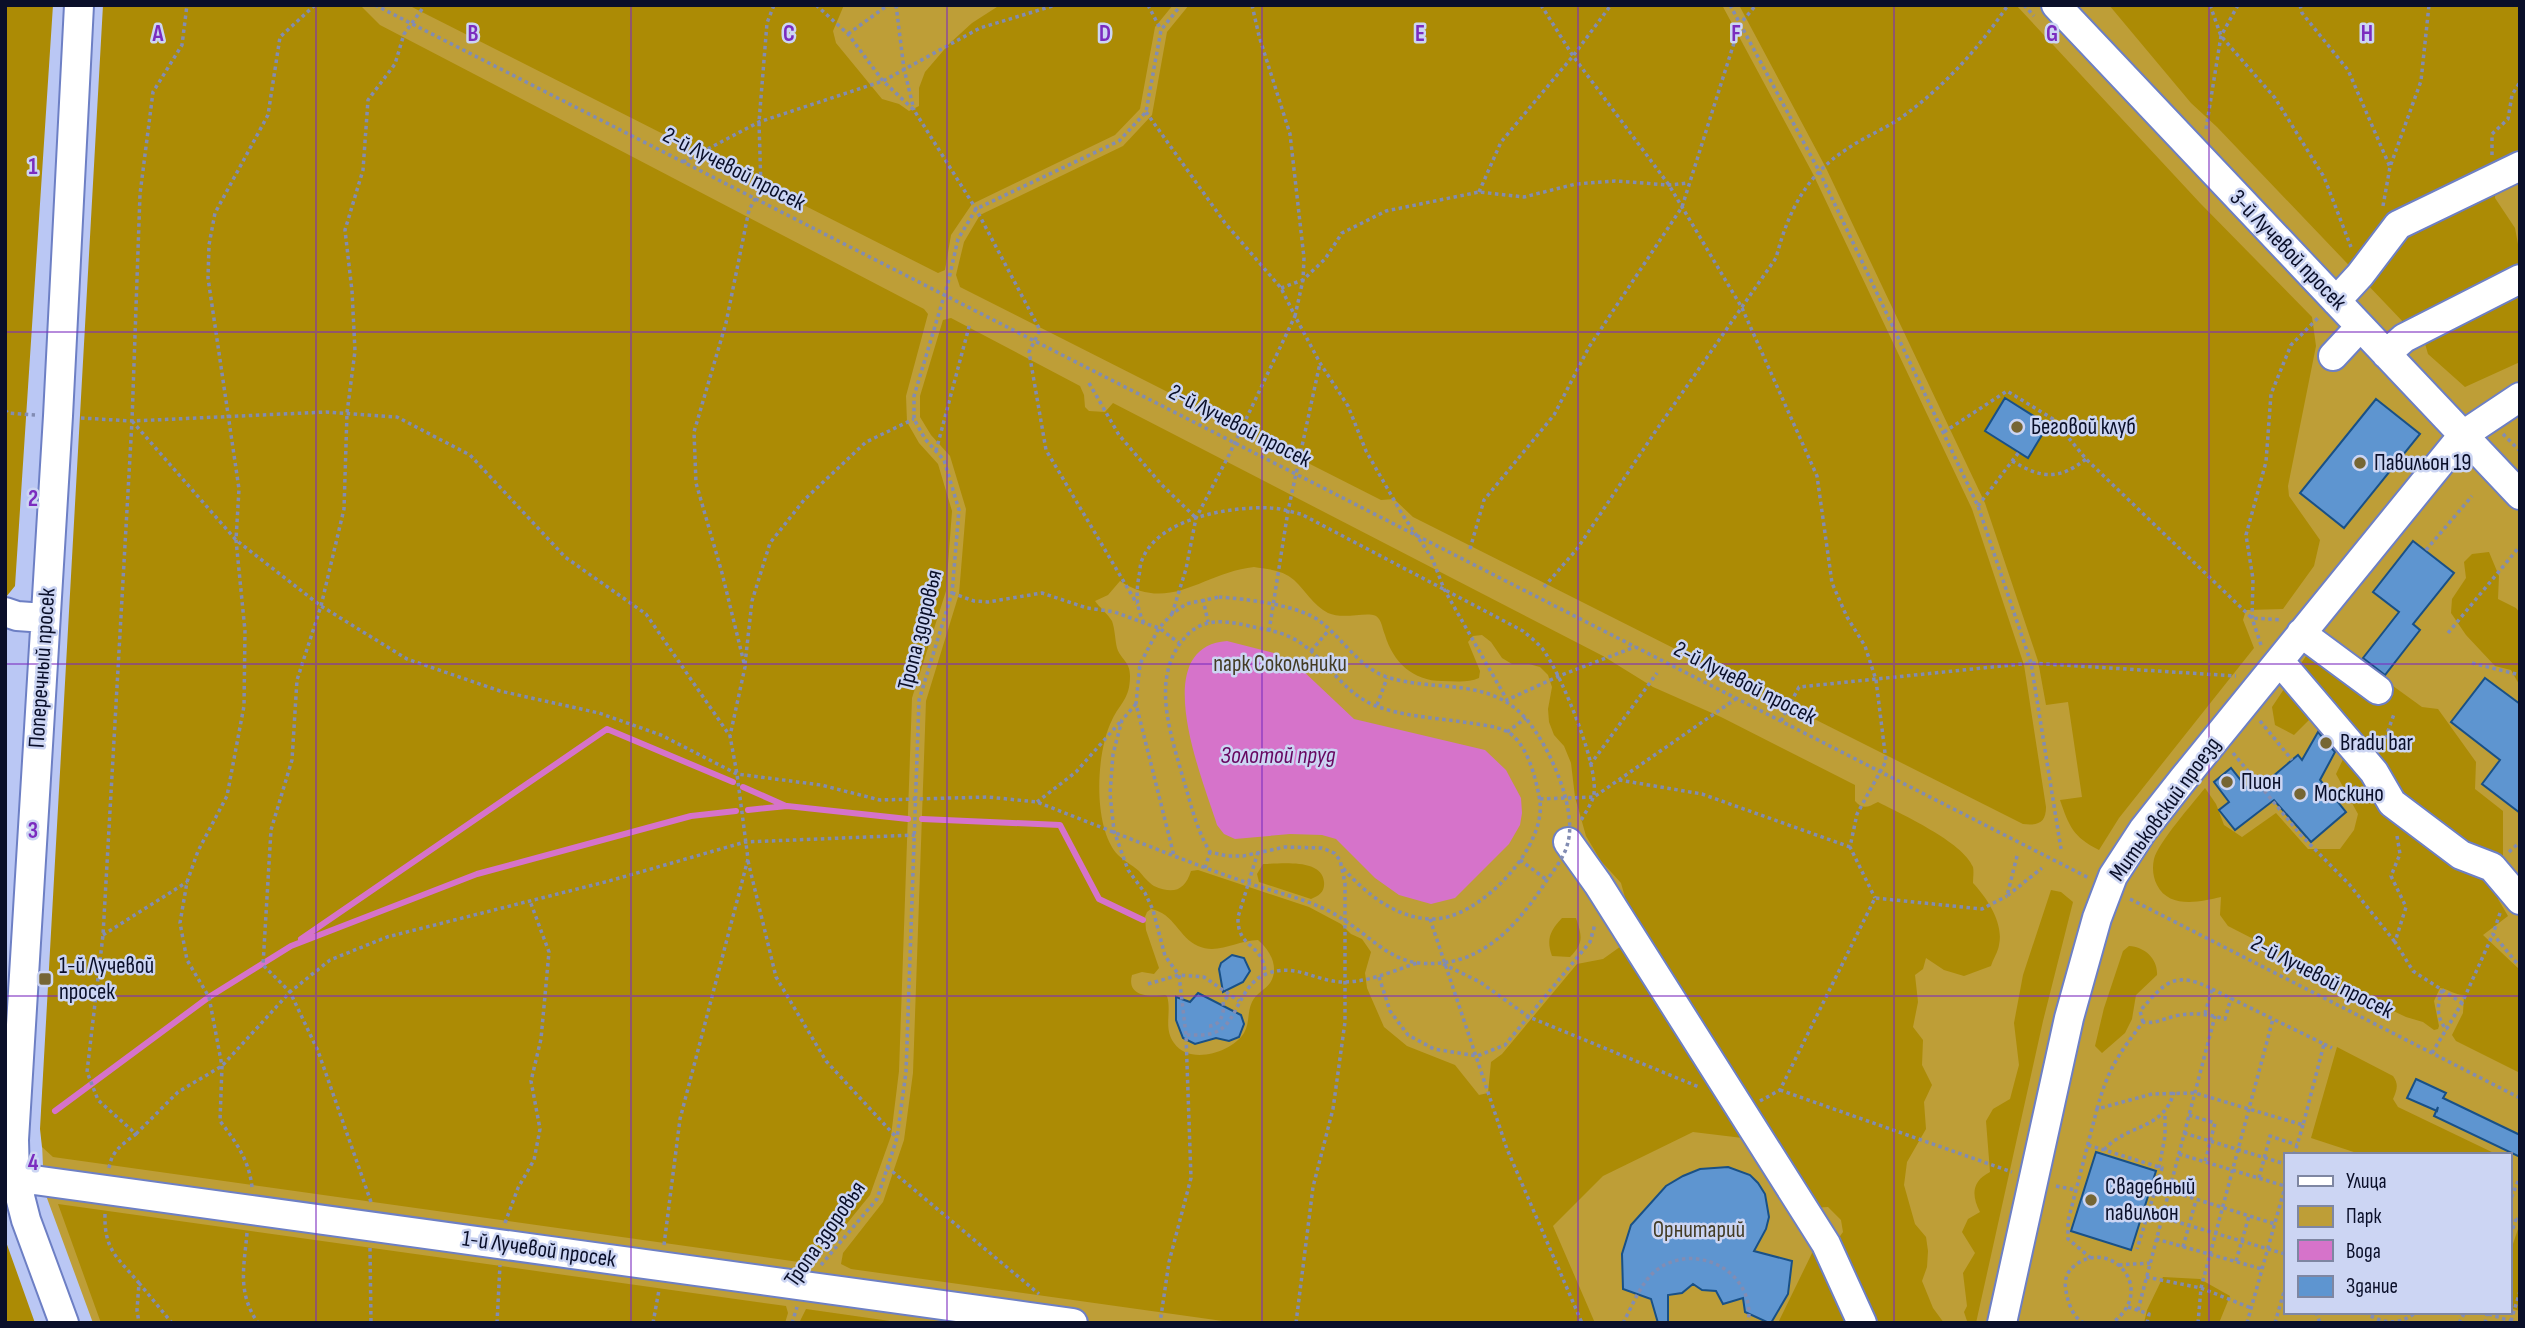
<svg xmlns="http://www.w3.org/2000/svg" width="2525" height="1328" font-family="'Sofia Sans Condensed',sans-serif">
	<rect width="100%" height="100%" fill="#bac7f4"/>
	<path fill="#be9e37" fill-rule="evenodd" d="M108 5H2520V1323H93L44 1190 41 1120ZM2285 1155H2509V1312H2285Z"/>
	<path fill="#ac8b05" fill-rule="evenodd" d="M5 5H53L15 586 6 597Z
		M103 5H360L380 25 924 309 928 314 906 396 907 422 919 443 938 464 952 511 946 591 912 698 899 1071 891 1136 870 1195 819 1258 806 1263 53 1157 42 1147 40 1129Z
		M408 5H844L833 31 836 43 882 99 899 104 909 111 919 106V88L925 72 949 44 972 23 1000 5H1173L1155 27 1140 109 1115 135 972 204 951 235 945 270 938 273Z
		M1189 5H1722L1813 174 1972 509 2024 665 2046 807C2046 822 2039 826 2023 824L1413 517 1394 499 1381 500 960 287 956 275 964 242 980 215 1123 146 1152 115 1167 32Z
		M1739 5H2016L2200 203 2312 317 2316 346 2288 486 2289 496 2320 540 2314 566 2283 609 2246 610 2243 620 2254 648 2119 818 2099 850C2073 837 2069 826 2060 800L2082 797 2068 702 2046 705 2038 661 1985 503 1826 168Z
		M2109 5H2520V153L2496 161 2495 198 2515 228 2520 255V270L2406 325 2217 127 2191 103Z
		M2520 292V362L2465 387 2428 354 2424 340Z
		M951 318 1080 386 1084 395 1085 407 1089 411 1105 412 1113 403 1603 656 1653 687 1721 717 1855 785V801C1863 810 1868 807 1878 802 1901 814 1963 842 1973 867 1974 872 1973 878 1973 883 1987 898 2004 923 1999 945 1998 952 1993 959 1991 966L1964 976 1944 970 1926 958 1923 969 1915 975 1918 1002 1913 1027 1923 1040 1922 1065 1932 1085 1924 1102 1926 1129 1907 1162 1904 1185 1915 1224 1926 1237 1928 1251 1927 1267 1922 1281 1933 1308 1944 1323H1868L1835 1243 1843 1232 1841 1220 1828 1207 1812 1208 1751 1139 1693 1132 1603 1176 1553 1226 1595 1323H1237L851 1269 841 1264 843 1253 883 1202 904 1140 913 1073 926 701 959 594 966 509 950 456 931 435 920 417V396L943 320ZM1254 567C1267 569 1283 570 1294 580 1306 591 1313 605 1328 613 1344 620 1366 611 1376 616 1382 620 1382 628 1385 635 1393 662 1413 681 1442 681 1455 681 1468 683 1479 678L1480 671 1468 642 1473 636 1482 635 1491 642 1502 658 1512 664H1529L1540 667 1548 675 1552 687 1548 709 1549 722 1554 735 1564 746 1571 763 1575 797 1586 836 1601 861 1621 883 1630 915 1624 944 1603 959 1577 964 1502 1054 1491 1062 1488 1093 1479 1095 1455 1065 1407 1046 1384 1027 1367 988 1365 973 1371 952 1362 939 1351 934 1341 924 1309 907 1198 870 1191 871C1185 890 1174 895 1154 886 1149 883 1143 876 1139 871 1132 865 1124 861 1118 855 1092 828 1096 751 1112 720 1120 703 1130 699 1130 676 1130 661 1121 660 1117 648 1115 640 1115 629 1112 621 1108 614 1099 607 1095 601L1108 595 1120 581C1170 614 1204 572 1254 567ZM1151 909C1174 913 1179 938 1198 946 1218 955 1238 940 1258 940 1270 950 1280 968 1270 983 1265 990 1256 993 1252 1002 1247 1012 1250 1023 1244 1033 1232 1052 1190 1066 1174 1043 1163 1028 1172 1012 1167 996L1165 995C1151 997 1126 997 1132 975L1142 972 1154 974 1159 968 1146 930 1145 917 1147 912Z
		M2489 552 2499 576 2498 599 2516 608 2520 613V686L2511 670 2495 666 2466 635 2451 613 2452 599 2466 578 2464 562 2472 554Z
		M2319 654 2375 692 2393 686 2422 707 2438 709 2476 762 2475 789 2503 811V862L2511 879 2498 899 2508 916 2483 935 2520 970V1073L2456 1041 2452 1035 2463 1013 2464 995C2454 995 2449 989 2440 988L2434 1001 2439 1026 2438 1029 2434 1030 2423 1022 2406 1017 2387 1008 2376 997 2361 994 2228 926 2220 915 2221 897C2200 902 2169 909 2157 885 2153 877 2152 868 2154 859 2158 843 2193 803 2205 788L2216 804 2224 825 2242 837 2276 813 2308 849H2340L2354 830 2358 814 2336 774 2357 730C2348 712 2330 715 2313 716L2294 735 2275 725 2272 707 2306 656Z
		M1263 864C1280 864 1322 858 1324 882 1325 892 1319 896 1311 899L1259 882 1257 874Z
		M2051 890 2061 892 2073 902 2043 1021 1976 1323 1967 1321 1964 1312 1967 1306 1963 1273 1975 1253 1962 1232 1968 1219 1980 1212C1971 1195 1972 1181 1990 1172L1986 1121 1993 1109 2010 1099 2019 1065 2014 1023 2023 975Z
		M1562 918H1576C1582 936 1584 943 1570 957L1552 956C1546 939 1550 931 1562 918Z
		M2129 946C2145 947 2158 959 2157 975L2136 995 2132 1019 2125 1033 2102 1053 2095 1046 2104 1008 2123 951Z
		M2337 1047 2393 1076C2399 1084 2397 1090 2393 1099L2398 1107 2498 1155H2363L2311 1138Z
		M58 1204 786 1306 788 1313 785 1323H101Z
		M2519 1226H2520V1311L2509 1308V1256Z
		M5 1239 35 1323H5Z
		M1815 1247 1851 1323H1778Z
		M2163 1277 2200 1279 2230 1296 2219 1323H2144L2147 1310Z
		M806 1309 904 1323H799Z"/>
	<path fill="#d673ca" d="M1227 641 1274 653 1300 668 1354 719 1485 750 1506 770 1521 798 1522 813 1520 825 1509 844 1455 898 1431 904 1399 895 1375 878 1336 839 1322 835 1290 834 1235 839 1224 834 1217 825C1204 782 1146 647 1227 641Z"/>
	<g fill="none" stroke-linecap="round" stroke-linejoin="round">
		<path stroke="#d673ca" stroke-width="6" d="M743 787 786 806
			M748 810 787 806 908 819
			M922 819 1060 825 1099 899 1143 920
			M301 939 607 729 733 782
			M55 1111 209 997 291 946 477 874 691 816 736 811"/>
	</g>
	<path fill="#5e95d0" stroke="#195086" stroke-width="2" d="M2005 398 2048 425 2028 458 1985 431Z
		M2376 399 2420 434 2344 528 2300 493Z
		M2413 541 2454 573 2413 624 2420 630 2385 675 2363 658 2399 612 2373 592Z
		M2485 678 2520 704V813L2482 784 2500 760 2451 722Z
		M2318 732 2335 752 2320 780 2346 812 2311 842 2274 800 2235 830 2219 810 2229 802 2214 782 2231 768 2247 788 2255 782 2259 788 2298 755 2302 760Z
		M1232 955 1244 958 1250 971 1243 982 1223 992 1219 969 1221 963Z
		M1198 993 1241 1015 1244 1024 1239 1037 1229 1041 1216 1038 1195 1044 1183 1038 1176 1020V997L1190 1002Z
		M2416 1079 2446 1093 2443 1098 2520 1135V1157L2434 1116 2438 1107 2437 1111 2407 1098Z
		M2096 1152 2156 1171 2131 1250 2071 1231Z
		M1728 1167 1750 1175 1758 1183 1765 1194 1769 1217 1766 1229 1754 1251 1792 1261 1788 1294 1771 1323H1769L1745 1312 1743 1298 1723 1304 1716 1291 1702 1290 1693 1284 1682 1293 1668 1295V1323H1658L1651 1299 1623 1289 1622 1254 1631 1225 1666 1186 1683 1176 1700 1169Z"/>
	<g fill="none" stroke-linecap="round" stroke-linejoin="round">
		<defs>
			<path id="minor" d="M2056 5 2520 495
				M2336 301 2360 275 2398 225 2520 166
				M2386 354 2404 338 2520 279
				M2333 356 2360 327
				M5 612 17 616 45 618
				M2301 633 2378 690
				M2278 663 2288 671 2374 772 2392 803 2461 855 2492 867 2520 900
				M1568 842 1598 884 1826 1244 1862 1323
				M5 1176 1073 1323
				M64 1323 26 1220 15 1177 14 1140 58 416 79 5
				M2002 1323 2069 1018 2097 918 2113 876 2143 830 2184 778 2463 435 2520 397"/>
		</defs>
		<use href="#minor" stroke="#6d7fc4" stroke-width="32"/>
		<path stroke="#828cb3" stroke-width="3.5" stroke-dasharray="3.5 3.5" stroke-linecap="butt" d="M375 5 2089 878
			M816 5 848 34 883 81 914 110 976 209 1040 330 1029 352 1046 450 1137 604
			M896 5 904 69 914 110
			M1148 5 1161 30
			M1252 5 1259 36 1290 134 1304 258 1303 280 1295 316 1320 363 1348 406 1366 451 1402 514 1432 558 1444 589 1507 700 1559 676 1635 647
			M1541 5 1573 56 1669 185 1742 308 1817 476 1832 583 1847 617 1865 646 1876 680 1886 761 1857 814 1850 847 1875 898
			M1730 5 1819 171 1978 506 2031 663 2061 849
			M2024 5 2034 16
			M2210 5 2221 36 2275 98 2324 177 2351 247
			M2300 5 2302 13 2348 70 2390 167
			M848 34 888 5
			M1146 112 1225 223 1281 288 1295 316 1229 455 1196 518 1186 569 1172 614
			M2206 129 2221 36 2238 5
			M2492 155V134L2508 119 2512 95 2520 82
			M683 162 759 122 883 81 980 28 1056 5
			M1479 192 1501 142 1573 56 1611 5
			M2383 206 2390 167 2421 81 2429 5
			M1281 288 1303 280 1325 259 1342 233 1386 211 1479 192 1524 197 1576 184 1615 181 1669 185 1688 183
			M1089 383 1119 435 1161 484 1196 518
			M5 410 8 413 35 415
			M81 418 132 421 326 412 397 417 470 455 565 557 646 614 730 736
			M132 421 236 540 321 606 407 659 500 691 599 713 661 735 737 774 821 785 880 800 988 797 1037 802 1174 856
			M1944 432 2007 391 2053 419 2086 459 2252 618 2282 620
			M2503 434 2520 451
			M936 451 970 323
			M2012 461C2041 478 2058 481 2086 459
			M1978 506 2019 452
			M1470 549 1484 500 1554 415 1589 347 1682 207 1740 24 1756 5
			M2426 550 2472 496
			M1544 587 1577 549 1655 432 1776 258C1788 212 1806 175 1847 149 1864 137 1885 129 1902 117 1945 86 1979 48 2008 5
			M952 593 974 601 988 602 1042 593 1087 608 1115 612 1144 623 1159 628 1179 643
			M1203 599 1208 622
			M1144 623C1136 608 1136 592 1139 576 1140 571 1140 564 1142 560 1158 518 1231 506 1270 508 1280 508 1291 512 1301 514L1523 631C1531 638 1541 645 1546 654 1562 678 1602 772 1593 798 1590 806 1584 815 1580 822
			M1269 631 1288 511 1320 363
			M2448 633 2520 546
			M2261 645 2252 618 2253 579 2246 535 2266 462 2271 394 2291 345 2319 317
			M1311 651 1329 630
			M2472 663 2520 675
			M745 664 752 601 770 543 804 500 866 442 914 419
			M1136 704 1122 720 1113 754 1110 794 1114 831 1128 870 1145 893 1153 910 1165 956 1179 975 1186 1035 1191 1178 1169 1262 1160 1323
			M1377 705 1387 678
			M1781 721 1799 687 2031 663 2236 676
			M2260 721 2292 760
			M1507 732 1526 718
			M2383 745 2394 714
			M2233 753 2300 834 2349 884 2395 942
			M1590 765 1657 673
			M1619 780 1702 794 1850 847
			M1540 799 1594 797 1737 698
			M1037 802 1076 772 1121 721
			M2338 802 2357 786
			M2397 836 2400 854 2391 876 2406 907 2395 942 2413 971 2462 1003
			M1258 852 1238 917C1237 950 1264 942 1265 974
			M2509 852 2520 842
			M2017 856 2007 896 2042 868
			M1520 860 1547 880
			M748 861 776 977 826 1061 897 1138
			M1205 868 1210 852
			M2130 899 2520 1098
			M2500 913 2493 934 2520 967
			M1430 919 1507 1149 1582 1323
			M103 935 187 882
			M1443 964 1480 982 1529 1017 1699 1087
			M1379 977 1390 1011 1408 1035 1434 1049 1477 1056 1505 1045 1590 942 1595 924
			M1148 984 1179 975 1204 977 1239 1001
			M2442 990C2437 1006 2436 1018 2447 1030
			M2143 1022 2140 1011C2165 982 2175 970 2212 989L2205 1013
			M1209 1026C1220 1026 1225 1014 1223 1002L1229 995
			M1187 1035C1197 1035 1209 1036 1218 1031 1238 1021 1239 985 1266 974 1296 962 1315 982 1344 982 1369 982 1393 971 1417 963
			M2324 1044 2332 1048
			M2432 1053 2462 1003 2493 934
			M1780 1090 2012 1172
			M1760 1101 1780 1090 1875 898 1982 909 2007 896
			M2097 1109C2108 1069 2118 1055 2143 1022 2155 1024 2163 1019 2175 1016 2194 1012 2207 1014 2225 1019L2231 998
			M2189 1115 2215 1123 2205 1162
			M2184 1133 2285 1164
			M136 1134 178 1092 222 1066 290 992 330 960 387 937 609 881 745 842 915 835
			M2088 1145 2162 1168 2137 1249
			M2104 1150C2128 1123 2163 1131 2174 1092
			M2179 1154 2285 1186
			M2294 1155 2303 1125
			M887 1167 1039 1294
			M109 1168C112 1150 123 1144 136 1134L98 1100 87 1072 103 935 132 421 140 194 153 92 182 45 187 5
			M2159 1168 2165 1136V1115
			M2259 1178 2270 1136 2297 1145
			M2056 1186 2076 1190
			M252 1187C249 1160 236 1142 220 1121L222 1066 209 997 187 960 180 923 187 882 198 851 227 796 244 706 245 631 236 540 239 489 208 278 209 245 215 213 268 115 280 37 315 5
			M2170 1191 2275 1224
			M371 1202 318 1051 290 992 263 965 271 830 292 760 297 680 321 606 344 509 347 413 355 351 352 291 345 230 363 170 368 100 395 64 404 34 425 5
			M2509 1204 2520 1176
			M2147 1213 2285 1254
			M105 1214C104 1250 117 1257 139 1283L137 1310 139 1323
			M2509 1217 2516 1219 2509 1240
			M505 1223 518 1188 534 1160 540 1129 531 1081 541 1039 549 952 530 901
			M247 1233C244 1268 237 1292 258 1323
			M2156 1239 2262 1269
			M664 1245 680 1119 748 859 737 774 730 736 745 667 722 573 696 483 694 432 726 323 749 210 761 188 759 122 767 23 774 5
			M2183 1247 2196 1200
			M370 1248 371 1323
			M2091 1258 2068 1239V1221L2097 1109 2152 1094 2195 1093 2303 1125 2324 1044 2273 1019
			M2236 1261 2249 1216
			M821 1265 877 1199 897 1138 906 1072 919 700 952 593 959 510 944 460 925 439 914 419V396L948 283 958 239 976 209 1119 141 1146 112 1161 30 1181 5
			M2119 1265 2150 1263
			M2146 1277 2201 1288 2251 1308
			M139 1283 172 1323
			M2128 1307 2149 1314 2147 1323
			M2138 1310 2215 1016
			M2316 1312 2320 1323
			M2365 1312C2381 1324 2400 1326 2416 1312
			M2482 1312 2517 1323
			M2511 1321 2520 1291
			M497 1323 500 1265
			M653 1323 659 1290
			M792 1323 797 1307
			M1296 1323 1313 1187 1333 1109 1345 1022V883L1340 860 1334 853 1322 848 1285 847 1243 856H1227L1210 852C1196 829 1191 804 1183 778 1171 735 1151 680 1182 641 1200 617 1223 620 1249 626 1262 629 1278 631 1290 637 1324 653 1340 692 1376 706 1405 717 1439 718 1470 723 1481 725 1496 726 1506 731 1526 741 1535 775 1539 796 1551 844 1479 921 1431 919 1395 918 1364 892 1342 867
			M1623 1323C1633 1305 1641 1281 1658 1269 1697 1241 1757 1273 1748 1323
			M2084 1323C2073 1318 2068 1303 2066 1291 2064 1282 2066 1273 2073 1267 2109 1235 2159 1289 2112 1323
			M2198 1323 2201 1288 2273 1019 2212 989
			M2247 1323 2285 1187
			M2275 1323 2285 1288
			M2459 1323 2465 1312
			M2485 1323 2487 1314"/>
		<use href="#minor" stroke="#fff" stroke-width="28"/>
		<path stroke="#828cb3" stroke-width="3.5" stroke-dasharray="3.5 3.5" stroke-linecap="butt" d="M1219 597C1246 599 1300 605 1321 622 1344 640 1361 670 1390 678 1438 692 1491 677 1527 720 1549 746 1577 808 1568 842 1565 857 1553 871 1545 883 1515 929 1478 969 1419 963 1390 960 1370 937 1347 922 1319 902 1285 895 1254 885 1227 876 1200 866 1174 856L1136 704 1140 664 1159 628 1172 614 1186 604Z"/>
	</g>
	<path fill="none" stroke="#7b2cbf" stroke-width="2" stroke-opacity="0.55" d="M316 5V1323M631 5V1323M947 5V1323M1262 5V1323M1578 5V1323M1894 5V1323M2209 5V1323M5 332H2520M5 664H2520M5 996H2520"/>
	<g fill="#766634" stroke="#ccd5f3" stroke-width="2.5">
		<circle cx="2017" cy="427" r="7"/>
		<circle cx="2360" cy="463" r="7"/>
		<circle cx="2326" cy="743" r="7"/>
		<circle cx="2227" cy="782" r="7"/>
		<circle cx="2300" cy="794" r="7"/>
		<rect x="38" y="972" width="14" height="14" rx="3.5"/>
		<circle cx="2091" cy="1200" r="7"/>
	</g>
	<g text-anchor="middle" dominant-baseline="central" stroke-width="5" stroke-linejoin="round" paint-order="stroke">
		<g font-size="23" fill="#0a0f29" stroke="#ccd5f3">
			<text transform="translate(734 169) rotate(27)">2-й Лучевой просек</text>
			<text transform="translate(2288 250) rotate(46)">3-й Лучевой просек</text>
			<text transform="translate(1240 426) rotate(27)">2-й Лучевой просек</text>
			<text transform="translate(920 630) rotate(-76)">Тропа здоровья</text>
			<text transform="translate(42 668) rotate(-86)">Поперечный просек</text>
			<text transform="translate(1745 683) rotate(27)">2-й Лучевой просек</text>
			<text transform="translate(2165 809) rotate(-54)">Митьковский проезд</text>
			<text transform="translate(2322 977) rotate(27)">2-й Лучевой просек</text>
			<text transform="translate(825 1234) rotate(-55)">Тропа здоровья</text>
			<text transform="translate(539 1249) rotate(8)">1-й Лучевой просек</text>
		</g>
		<g font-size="23" fill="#0a0f29" stroke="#ccd5f3" text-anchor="start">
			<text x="2031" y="427">Беговой клуб</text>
			<text x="2374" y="463">Павильон 19</text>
			<text x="2340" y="743">Bradu bar</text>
			<text x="2241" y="782">Пион</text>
			<text x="2314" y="794">Москино</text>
			<text x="59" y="966">1-й Лучевой<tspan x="59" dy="26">просек</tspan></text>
			<text x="2105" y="1187">Свадебный<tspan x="2105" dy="26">павильон</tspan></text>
		</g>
		<g font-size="23" fill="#433c24" stroke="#ccd5f3">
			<text x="1280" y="664">парк Сокольники</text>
			<text x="1699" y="1230">Орнитарий</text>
		</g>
		<g font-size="24" font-style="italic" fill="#670760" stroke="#ccd5f3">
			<text x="1278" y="755">Золотой пруд</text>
		</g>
	</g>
	<g font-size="23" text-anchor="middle" font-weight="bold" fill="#7b2cbf" stroke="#ccd5f3" stroke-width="5" stroke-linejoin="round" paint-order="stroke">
		<text x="158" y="41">A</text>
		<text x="473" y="41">B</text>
		<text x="789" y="41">C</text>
		<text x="1105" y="41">D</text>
		<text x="1420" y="41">E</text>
		<text x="1736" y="41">F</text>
		<text x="2052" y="41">G</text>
		<text x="2367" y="41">H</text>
		<text x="33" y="174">1</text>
		<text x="33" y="506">2</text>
		<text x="33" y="838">3</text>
		<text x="33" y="1170">4</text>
	</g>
	<rect width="2525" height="1328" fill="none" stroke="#0a0f29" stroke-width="14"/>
	<rect x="2284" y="1153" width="228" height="161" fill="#ccd5f3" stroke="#7e86a2" stroke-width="2"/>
	<rect x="2298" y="1176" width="35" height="10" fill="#ffffff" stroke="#7e86a2" stroke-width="2"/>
	<text x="2346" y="1188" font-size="21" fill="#0a0f29">Улица</text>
	<rect x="2298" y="1206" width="35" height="21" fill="#be9e37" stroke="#7e86a2" stroke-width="2"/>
	<text x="2346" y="1223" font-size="21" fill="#0a0f29">Парк</text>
	<rect x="2298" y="1240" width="35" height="21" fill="#d673ca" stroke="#7e86a2" stroke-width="2"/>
	<text x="2346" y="1258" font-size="21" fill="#0a0f29">Вода</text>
	<rect x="2298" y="1276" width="35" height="21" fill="#5e95d0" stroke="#7e86a2" stroke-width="2"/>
	<text x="2346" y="1293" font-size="21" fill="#0a0f29">Здание</text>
</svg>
